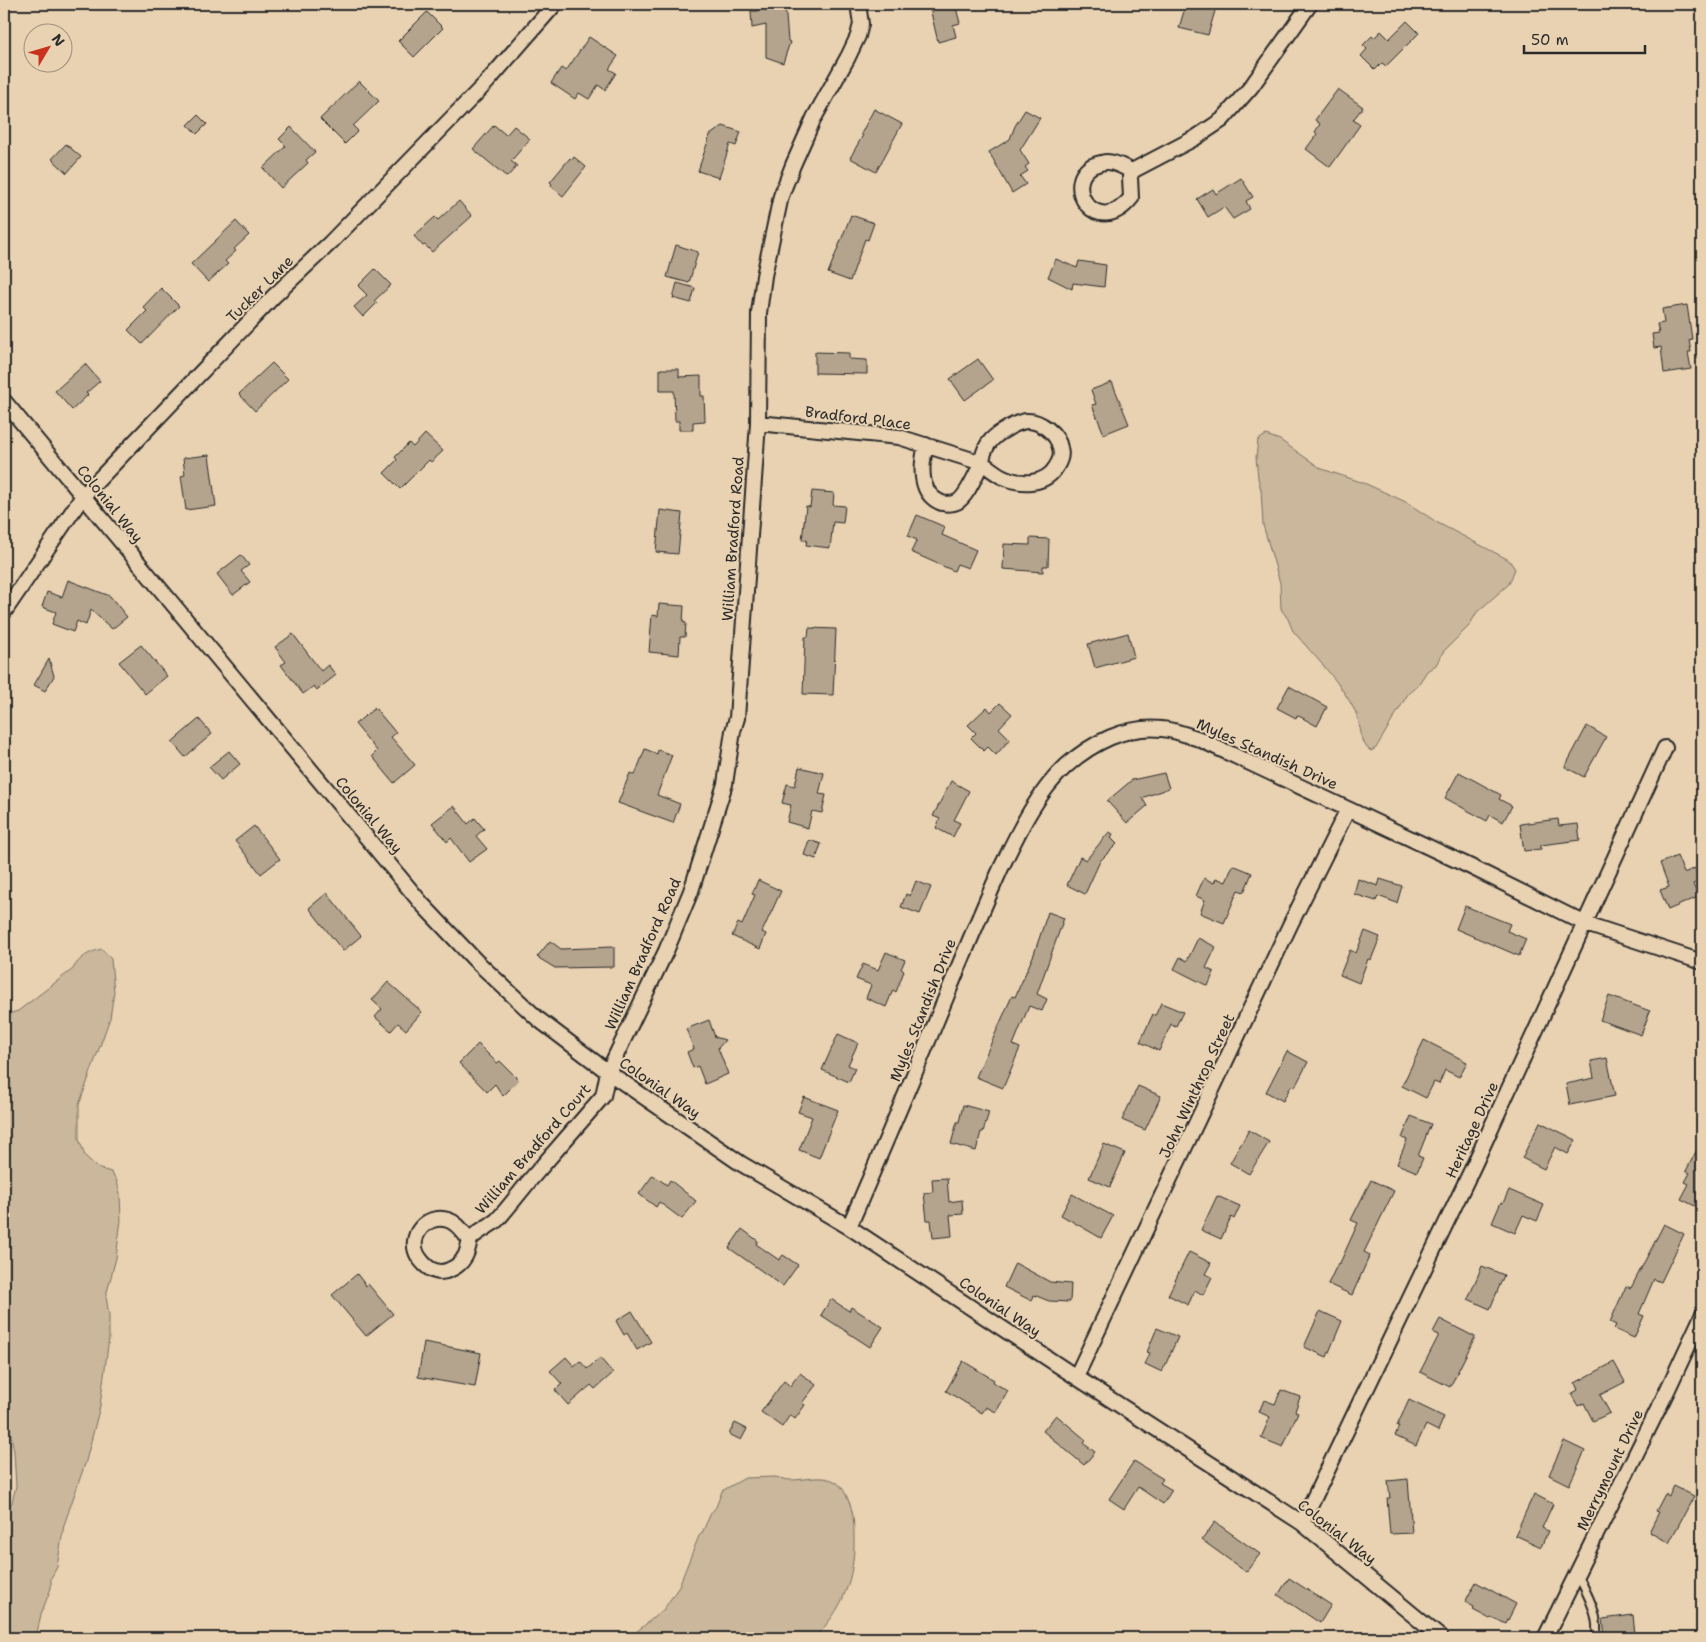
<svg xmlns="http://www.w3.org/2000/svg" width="1706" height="1642" font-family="'Shantell Sans',sans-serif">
	<rect width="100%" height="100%" fill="#e9d2b2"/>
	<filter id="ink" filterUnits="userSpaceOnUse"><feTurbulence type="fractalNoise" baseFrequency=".02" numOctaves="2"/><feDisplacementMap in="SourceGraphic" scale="10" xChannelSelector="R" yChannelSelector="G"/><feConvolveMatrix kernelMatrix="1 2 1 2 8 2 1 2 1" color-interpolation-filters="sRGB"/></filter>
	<g filter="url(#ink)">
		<path fill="#cab79c" stroke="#7a7164" d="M1266 435 1280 440 1322 469 1364 483 1406 502 1438 523 1509 560 1515 569 1509 584 1477 612 1469 626 1443 652 1436 665 1427 671 1418 685 1408 694 1376 748 1371 751C1360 746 1361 724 1356 713 1341 682 1315 657 1293 631L1288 619 1281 609 1280 583 1263 525 1261 490 1258 478 1256 457 1258 440Z
			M102 949 111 959 114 992 110 1018 79 1105V1139L85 1156 98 1168 111 1172 116 1179 120 1193 121 1220 116 1258 106 1296 109 1315V1338L100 1406 86 1461 64 1525 57 1567 51 1578V1588L41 1614 36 1638H4V1516L12 1502 16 1486 14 1452 9 1424 4 1406V1015L18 1011 73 969C78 958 91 951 102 949Z
			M775 1477C780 1478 786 1480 791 1480 805 1480 823 1474 836 1482 843 1486 847 1497 850 1504 854 1516 854 1526 854 1538 855 1578 843 1610 814 1638H629L664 1609 678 1588 699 1536 702 1533 711 1513 716 1507 722 1491 727 1488 745 1478Z"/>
		<path fill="#b4a48d" stroke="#2b2b2b" d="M758 4H785L788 41 790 42 783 63 766 57V25L752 28 751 11H758Z
			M929 4H955L960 23 953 25 956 37 938 42Z
			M1186 4H1217L1208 35 1179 28Z
			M427 12 443 28 414 57 398 41Z
			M1407 21 1419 33 1386 66 1382 63 1375 70 1361 56 1367 49 1363 45 1372 36 1374 38 1381 31 1389 39Z
			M589 37 618 56 609 69 616 73 605 90 598 85 589 99 579 93 575 99 551 83 561 68 566 71Z
			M359 81 379 101 353 126 358 131 345 144 320 119Z
			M1338 89 1363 107 1353 120 1360 125 1330 167 1306 149 1317 134 1315 132 1320 124 1315 120Z
			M874 109 902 124 876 172 850 158 863 135 861 134Z
			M1025 110 1040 118 1020 150 1029 164 1025 167 1028 171 1020 176 1026 184 1012 193 989 152 1010 139 1015 126Z
			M198 115 207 124 197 134 188 125Z
			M494 125 506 135 514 126 530 139 511 161 517 166 507 177 473 149Z
			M723 126 741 132 736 146 730 144 719 178 698 171 710 135Z
			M291 127 315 152 306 160 308 163 281 188 263 168 286 146 279 139Z
			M66 144 81 157 67 173 52 159Z
			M574 157 586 167 563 196 551 186 552 184 550 182 570 158 572 160Z
			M1241 178 1253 197 1246 201 1250 209 1233 219 1224 207 1208 217 1197 199 1213 189 1216 194Z
			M459 201 472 216 432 252 425 245 423 246 414 236 435 217 438 220Z
			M851 215 874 223 868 240 865 239 850 281 828 273Z
			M236 221 249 235 234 249 236 251 225 261 228 264 208 282 191 264Z
			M676 245 698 252 689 283 667 277Z
			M1056 259 1077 268 1079 261 1106 265 1104 287 1073 283 1072 289 1048 277Z
			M375 269 391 285 374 301 377 303 363 317 354 307 367 295 358 286Z
			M677 283 695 288 691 303 673 298Z
			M161 288 179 306 142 344 128 330 147 311 143 307Z
			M1687 305 1692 339 1689 340 1691 352H1688L1691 369 1664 373 1661 347 1654 348 1652 334 1659 333 1657 324 1664 323 1662 309Z
			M815 352 849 353V359L867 360V374L815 373Z
			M978 359 993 380 965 400 950 379Z
			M272 363 288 379 255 411 239 394Z
			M85 364 100 381 86 393 88 395 72 410 55 391Z
			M660 369H679V377L701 376V396H704L705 421 693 422V430H679V421H675L674 391H660Z
			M1112 382 1129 424 1104 434 1092 405 1096 404 1091 390Z
			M425 434 443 451 431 462 429 460 400 489 384 473 397 460 395 457 409 443 413 447Z
			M209 455 216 506 186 510 181 476 185 475 183 458Z
			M812 491 834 493 833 505 845 506 843 523 833 522 830 548 806 545 807 540H802L806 506 810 507Z
			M660 510 682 513 678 554 656 552Z
			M917 515 945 527 942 535 976 550 968 568 957 564 954 571 911 552 917 540 908 536Z
			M1030 538 1049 539 1048 566H1043V572L1003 569 1004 544 1030 545Z
			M241 555 249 565 241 571 250 582 233 595 217 574Z
			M68 580 110 596 127 617 112 629 91 610 86 625 77 621 73 632 52 624 56 612 42 607 47 592 62 597Z
			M659 604 684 606 683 622 686 623 685 637H680L679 655 649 652 652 615 658 616Z
			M809 628 836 629 833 695 803 694 805 637H808Z
			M1128 633 1134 657 1095 668 1088 644Z
			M293 634 321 671 328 665 336 675 317 690 314 686 303 694 281 665 286 662 275 647Z
			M141 645 167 676 145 694 119 662Z
			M49 659 54 676 45 691 34 685Z
			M1289 686 1327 707 1317 726 1297 715 1296 718 1277 708Z
			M1000 703 1012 714 999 728 1010 739 996 755 988 747 984 751 971 738 976 733 968 725 987 707 991 712Z
			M375 708 396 733 391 737 415 765 394 783 372 756 377 751 355 724Z
			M199 719 212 734 185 757 172 742Z
			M1587 726 1606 737 1584 777 1565 767Z
			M645 749 657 754 658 750 672 755 657 795 680 804 673 823 618 803 630 773 635 775Z
			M229 751 240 764 221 780 209 767Z
			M799 767 824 773 819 794 826 795 822 813 812 811 808 828 787 822 791 805 782 803 787 784 795 786Z
			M1459 772 1501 795 1499 799 1512 806 1503 822 1490 815 1487 821 1445 798Z
			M1164 773 1169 788 1142 798 1147 806 1127 823 1107 801 1132 780Z
			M951 781 969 791 954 820 960 823 953 837 936 828 940 819 933 816Z
			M454 806 468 824 475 818 484 829 476 836 487 849 469 862 451 838 447 842 432 823Z
			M1558 819 1559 826 1578 824 1580 840 1541 845V849L1524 851 1520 824Z
			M254 826 280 859 261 874 235 841Z
			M1109 832 1113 834 1111 838 1117 844 1100 861 1085 894 1067 885 1080 857 1086 860Z
			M809 840 821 844 816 859 804 855Z
			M1677 856 1684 873 1695 868 1700 881 1693 884 1698 897 1668 910 1660 890 1669 887 1660 863Z
			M1233 865 1252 873 1244 892 1238 890 1224 923 1200 913 1205 900 1196 896 1204 878 1214 883 1216 878 1226 882Z
			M1358 879 1378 886 1380 879 1402 886 1397 903 1378 896 1376 901 1354 894Z
			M758 880 781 891 762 932 766 934 760 949 732 936 738 923 742 925 755 895 752 894Z
			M916 881 931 887 920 914 901 907 906 894 910 896Z
			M327 893 361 936 343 951 309 908Z
			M1465 906 1510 924 1507 931 1526 939 1519 956 1456 929Z
			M1048 912 1064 918 1037 994 1047 999 1042 1011 1029 1006 1013 1045 1020 1048 1003 1088 976 1077 1012 996 1015 997 1034 954Z
			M1365 931 1380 937 1371 960 1368 959 1359 983 1340 975 1350 950 1356 953Z
			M1198 938 1216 947 1206 968 1214 972 1208 986 1174 969 1180 957 1187 961Z
			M550 941 561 949 614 947V967L555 968 537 957Z
			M886 952 905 960 901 969 904 971 896 992 893 990 886 1007 866 998 871 985 856 979 863 964 878 970Z
			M388 982 422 1012 406 1030 398 1023 391 1031 375 1017 382 1009 372 1000Z
			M1609 996 1650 1011 1641 1035 1600 1020Z
			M1161 1003 1183 1012 1176 1026 1171 1024 1159 1051 1140 1042 1153 1014 1155 1016Z
			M709 1020 715 1037 725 1040 718 1048 728 1074 705 1084 698 1066 693 1068 687 1052 694 1049 686 1029Z
			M838 1034 858 1043 848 1065 855 1068 849 1082 822 1070Z
			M1424 1040 1467 1062 1459 1077 1445 1070 1439 1084 1434 1082 1426 1098 1402 1086Z
			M478 1044 497 1063 500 1061 519 1080 503 1096 495 1084 487 1092 459 1063Z
			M1287 1051 1308 1062 1295 1087 1291 1086 1283 1101 1266 1092Z
			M1607 1058 1615 1096 1570 1105 1566 1084 1594 1078 1591 1061Z
			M1138 1086 1161 1096 1145 1130 1122 1120Z
			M804 1097 838 1110 819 1158 799 1150 812 1117 798 1112Z
			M963 1105 989 1112 983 1132H981L976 1151 951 1144 957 1122H959Z
			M1411 1116 1431 1124 1418 1156 1423 1158 1417 1172 1397 1164 1407 1140 1402 1138Z
			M1540 1122 1576 1140 1568 1154 1555 1147 1544 1169 1522 1158Z
			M1249 1130 1269 1142 1249 1174 1230 1163Z
			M1702 1140V1192L1695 1206 1681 1199 1689 1184 1685 1182 1690 1173 1686 1171Z
			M1104 1144 1125 1153 1110 1187 1089 1178Z
			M653 1175 667 1185 670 1180 696 1201 682 1219 659 1202 656 1207 639 1194Z
			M947 1178 949 1202 962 1200 963 1214 950 1215 952 1236 933 1238 931 1220H927L924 1193 933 1192 932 1179Z
			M1371 1180 1394 1191 1364 1252 1370 1255 1352 1295 1328 1284 1338 1263H1340L1358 1223 1351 1220Z
			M1509 1190 1544 1205 1537 1221 1523 1215 1515 1233 1492 1223 1501 1202 1503 1203Z
			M1072 1194 1113 1216 1101 1238 1061 1215Z
			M1217 1196 1240 1206 1234 1219 1231 1217 1221 1239 1201 1230Z
			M1664 1224 1684 1234 1661 1282 1654 1279 1639 1314 1644 1316 1634 1338 1614 1329 1616 1325 1610 1322 1626 1286 1631 1288Z
			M742 1229 758 1241 756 1244 779 1260 783 1255 798 1265 783 1286 729 1248Z
			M1189 1252 1211 1263 1205 1274 1212 1277 1203 1295 1195 1290 1188 1305 1168 1295Z
			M1015 1263 1050 1282 1071 1284 1070 1302 1049 1301 1034 1295 1032 1301 1004 1287Z
			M1482 1266 1504 1275 1490 1309 1468 1299Z
			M357 1274 366 1286 368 1284 393 1314 366 1336 332 1295Z
			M831 1299 849 1311 851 1307 883 1327 870 1347 821 1315Z
			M632 1311 651 1342 637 1350 627 1333 624 1335 616 1321Z
			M1320 1311 1342 1321 1327 1357 1304 1347Z
			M1440 1319 1475 1337 1450 1387 1420 1372 1439 1335 1433 1332Z
			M1157 1328 1178 1337 1162 1372 1145 1364 1150 1353 1147 1352Z
			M424 1342 481 1353 475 1387 418 1377Z
			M566 1357 574 1366 580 1361 587 1369 600 1358 613 1373 595 1389 591 1385 568 1405 555 1390 562 1384 550 1371Z
			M963 1361 994 1380 993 1382 1008 1391 996 1412 986 1407 982 1413 946 1391Z
			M1614 1362 1625 1382 1600 1395 1610 1413 1593 1421 1584 1403 1578 1406 1571 1394 1578 1390 1575 1383Z
			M800 1373 816 1385 802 1403 805 1405 795 1419 790 1415 782 1427 761 1412 784 1381 790 1386Z
			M1281 1390 1300 1397 1295 1411 1298 1412 1283 1447 1261 1438 1270 1417 1259 1412 1264 1400 1275 1404Z
			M1409 1400 1444 1417 1438 1431 1426 1425 1416 1446 1395 1436 1399 1426H1397Z
			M1056 1415 1086 1440 1084 1444 1095 1452 1084 1465 1043 1431Z
			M735 1423 747 1429 741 1440 729 1434Z
			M1564 1441 1585 1451 1569 1485 1549 1475Z
			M1134 1461 1163 1479 1160 1483 1172 1490 1163 1504 1138 1487 1124 1509 1109 1499Z
			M1408 1479 1412 1533 1390 1534 1387 1498H1390L1388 1481Z
			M1674 1486 1694 1496 1669 1543 1649 1532 1659 1512 1656 1511 1665 1494 1669 1496Z
			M1534 1494 1553 1504 1542 1528 1548 1531 1541 1547 1515 1535Z
			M1215 1522 1260 1554 1246 1572 1202 1540Z
			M1289 1578 1331 1605 1320 1623 1278 1595Z
			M1476 1582 1516 1604 1506 1624 1491 1617 1490 1619 1473 1610 1474 1607 1465 1602Z
			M1633 1615 1635 1635 1605 1637 1603 1619Z"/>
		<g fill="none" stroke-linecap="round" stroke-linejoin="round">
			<defs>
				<path id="service" d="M1577 1573C1587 1594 1600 1615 1596 1638"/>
				<path id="minor" d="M1132 171C1124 168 1117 162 1107 162 1102 162 1097 164 1092 166 1061 185 1097 240 1131 198L1130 177 1132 171 1195 138 1222 120 1251 87 1310 4
					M4 401 422 904 475 960 538 1019 608 1072 740 1163 849 1227 1076 1377 1302 1523 1441 1638
					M758 423 899 437 982 463C983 448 991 437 1005 430 1011 426 1019 422 1026 421 1040 420 1058 434 1060 448 1062 454 1060 461 1056 467 1045 486 1019 485 1001 476 994 472 988 467 982 463 976 473 967 497 957 502 953 504 947 504 942 503 918 494 921 465 926 445
					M4 612 83 496 273 297 331 242 488 81 555 4
					M849 1227C883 1148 917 1069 949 990 966 949 983 908 1001 868 1019 831 1036 794 1066 766 1092 743 1126 725 1162 729 1174 730 1187 735 1199 739L1471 867 1586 924 1702 962
					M470 1240C463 1233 458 1223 448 1220 426 1213 407 1237 418 1256 425 1267 436 1276 449 1270 459 1266 466 1258 468 1248 469 1245 469 1243 470 1240 474 1233 490 1226 497 1220 509 1207 520 1192 531 1179 555 1151 579 1124 603 1096L608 1072 666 951 691 891 725 784 733 731 737 718 758 423 759 313 764 276 781 196 793 165 814 118 848 57 858 36 861 24 858 4
					M1076 1377 1291 923 1348 809
					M1302 1523 1474 1165 1665 748
					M1545 1638 1667 1391 1702 1316"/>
			</defs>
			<use href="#service" stroke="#2b2b2b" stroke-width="11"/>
			<use href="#minor" stroke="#2b2b2b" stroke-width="18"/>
			<use href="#service" stroke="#e9d2b2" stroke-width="7"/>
			<use href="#minor" stroke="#e9d2b2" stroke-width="14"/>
		</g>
	</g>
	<g text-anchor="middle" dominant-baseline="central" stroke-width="4" stroke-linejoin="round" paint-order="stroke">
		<g font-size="15" fill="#2b2b2b" stroke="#e9d2b2">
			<text transform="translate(260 289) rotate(-45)">Tucker Lane</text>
			<text transform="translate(858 418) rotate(7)">Bradford Place</text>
			<text transform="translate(110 504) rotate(51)">Colonial Way</text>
			<text transform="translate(733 539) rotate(-86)">William Bradford Road</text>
			<text transform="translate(1267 754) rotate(24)">Myles Standish Drive</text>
			<text transform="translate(369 815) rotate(50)">Colonial Way</text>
			<text transform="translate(643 954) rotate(-66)">William Bradford Road</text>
			<text transform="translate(923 1010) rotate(-68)">Myles Standish Drive</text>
			<text transform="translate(1197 1086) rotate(-65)">John Winthrop Street</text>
			<text transform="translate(660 1088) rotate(35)">Colonial Way</text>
			<text transform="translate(1472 1130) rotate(-65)">Heritage Drive</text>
			<text transform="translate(533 1149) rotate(-49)">William Bradford Court</text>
			<text transform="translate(1000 1307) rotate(34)">Colonial Way</text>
			<text transform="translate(1610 1470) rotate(-64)">Merrymount Drive</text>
			<text transform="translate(1337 1532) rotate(38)">Colonial Way</text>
		</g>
	</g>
	<rect width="1706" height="1642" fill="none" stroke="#e9d2b2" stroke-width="20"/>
	<rect x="10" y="10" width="1686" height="1622" fill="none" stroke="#2b2b2b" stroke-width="2" filter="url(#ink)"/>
	<g transform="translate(48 48) rotate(52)"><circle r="24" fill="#e9d2b2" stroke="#9d8f7c"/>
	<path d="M0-4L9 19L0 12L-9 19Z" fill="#c8321e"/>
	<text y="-8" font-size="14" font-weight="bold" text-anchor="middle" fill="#2b2b2b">N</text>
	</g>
	<path d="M1524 45v8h121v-8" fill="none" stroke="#2b2b2b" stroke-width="2.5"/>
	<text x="1531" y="45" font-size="15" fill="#2b2b2b" stroke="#e9d2b2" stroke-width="4" paint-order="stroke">50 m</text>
</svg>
